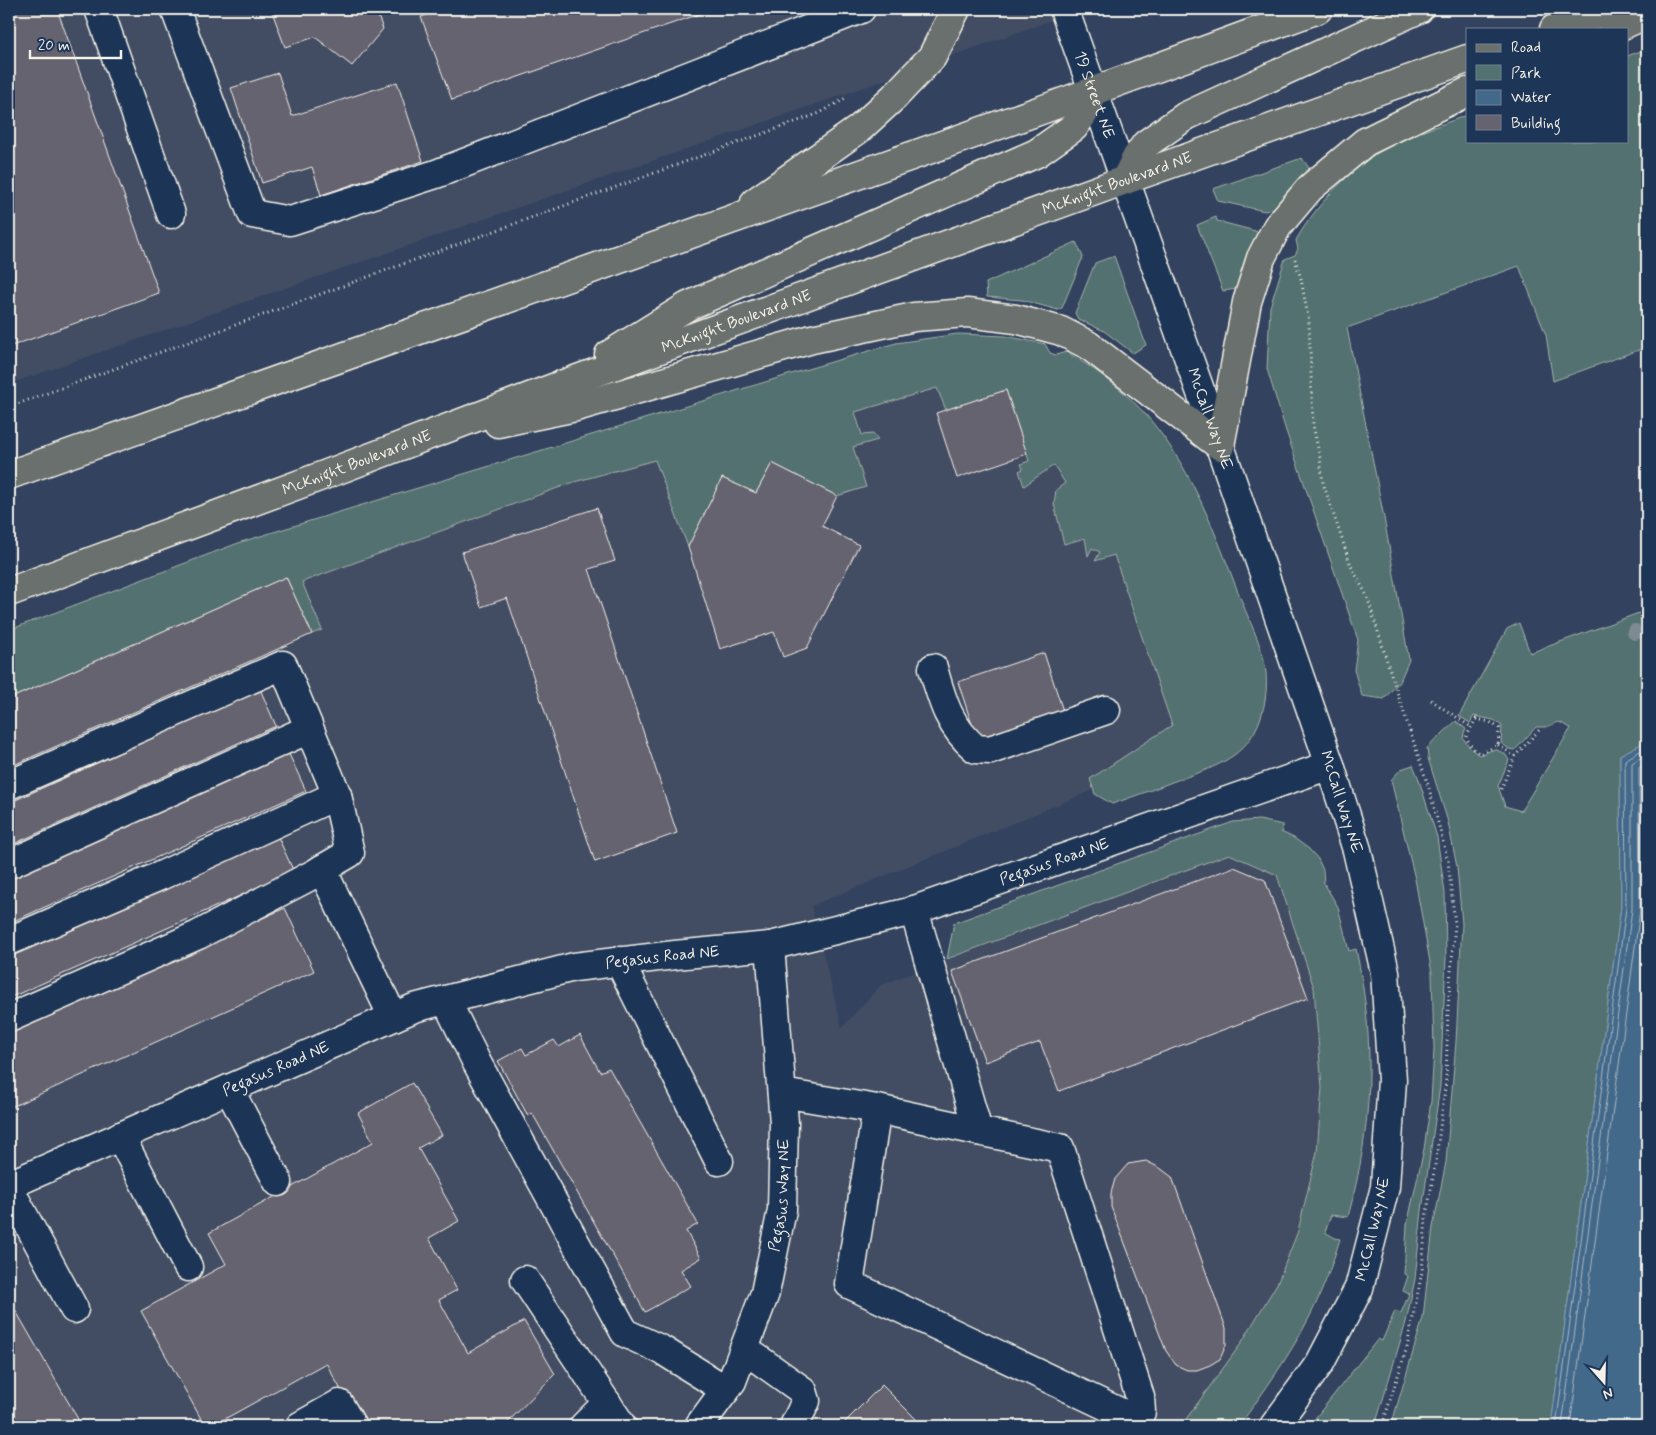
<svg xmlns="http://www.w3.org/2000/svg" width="1656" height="1435" font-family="Mynerve,sans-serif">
	<rect width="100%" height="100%" fill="#33435f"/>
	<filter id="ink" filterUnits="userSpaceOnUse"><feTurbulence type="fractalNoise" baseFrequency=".02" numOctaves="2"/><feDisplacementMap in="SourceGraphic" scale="10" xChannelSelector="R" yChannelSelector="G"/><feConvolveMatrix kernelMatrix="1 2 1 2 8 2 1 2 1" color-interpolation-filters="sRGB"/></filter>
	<g filter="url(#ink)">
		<path fill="#424d64" d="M9 9H1083L822 102 9 384Z
			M956 364 1072 388 1205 744 811 906 842 1028 881 985 1229 854 1277 875 1314 988 1322 1088 1317 1152 1298 1231 1278 1282 1240 1345 1181 1426H9V681L161 614 647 450Z"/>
		<path fill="#537170" stroke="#a4b1ac" d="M1647 49V347L1553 381 1546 335 1519 266 1347 328 1384 518 1409 660 1400 681 1384 699 1362 696 1354 670 1358 640 1286 431 1267 369 1270 307 1285 259 1295 255 1298 249 1296 240C1315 207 1342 178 1373 156 1401 137 1436 127 1467 115V141H1627V56Z
			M1302 158 1309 168 1275 208 1265 211 1218 201 1213 189Z
			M1216 217 1217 221 1259 232 1246 260 1237 289 1223 291 1197 225Z
			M1076 242 1083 257 1062 308 1058 310 1022 300 987 297 986 283Z
			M1114 256 1146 345 1133 353 1104 331 1078 319 1075 313 1095 263Z
			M958 334 1005 336 1045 344 1050 353 1056 355 1066 352C1104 374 1136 399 1162 435 1198 483 1220 546 1242 602 1251 625 1264 649 1266 673 1268 695 1263 721 1250 739 1232 764 1200 772 1172 782 1152 790 1132 797 1112 804L1095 794 1090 779 1172 725 1114 555 1095 561 1100 552 1092 548 1088 556 1085 538 1064 544 1054 504 1056 490 1065 483 1054 465 1024 486 1019 471 1023 469 1021 464 1029 461 1006 390 946 410 937 388 855 412 862 435 873 434 878 440 853 447 866 487 837 496 772 463 756 493 722 478 688 547 655 460 574 482 302 582 322 630 312 634 286 577 9 699V630L241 542 811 368 896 343Z
			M1647 610V741L1620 755 1621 907 1551 1426H1391L1423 1318 1433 1227 1446 1162 1456 1042 1462 924 1457 867 1448 822 1428 758 1427 748 1456 721 1466 729 1464 733 1463 738 1471 749 1479 755 1495 749 1505 754 1509 760 1498 786 1505 806 1521 811 1571 728 1559 722 1546 727H1536L1515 750 1509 749 1501 743 1502 726 1494 720 1474 716 1470 723 1459 716 1507 629 1519 623 1530 653Z
			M1413 765 1418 777 1437 837 1445 893 1446 958 1440 1086 1422 1210 1415 1279 1406 1322 1375 1426H1309L1378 1339 1382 1341 1395 1311 1401 1313 1409 1294 1403 1291 1408 1276 1404 1274 1407 1225 1424 1149 1431 1101 1434 1049 1432 973 1415 879 1391 780 1401 769Z
			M1259 820 1283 825 1281 832 1294 838 1309 849 1318 859 1323 870 1324 883 1338 907 1349 951 1356 949C1376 1043 1373 1125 1348 1217L1331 1215 1325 1232 1335 1238 1340 1239C1332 1265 1323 1290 1311 1314 1291 1354 1265 1390 1239 1426H1181L1240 1345 1278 1282 1298 1231 1317 1152 1322 1088 1314 988 1277 875 1229 854 947 959 954 923 1233 822Z"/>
		<path fill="#42688a" stroke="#899fb0" d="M1647 741V1426H1551L1621 907 1620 755Z"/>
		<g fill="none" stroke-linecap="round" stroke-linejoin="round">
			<path stroke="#adbac2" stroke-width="1" d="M1556 1426 1626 908 1625 760 1647 747
				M1562 1426 1632 909V763L1647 754
				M1570 1426 1640 910 1639 768 1647 762"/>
		</g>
		<path fill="#666371" stroke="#f4f1e8" d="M9 9H57L159 293 9 347Z
			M271 9H383L376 11 383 29 352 66 315 37 285 47Z
			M443 9H714L452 100 421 17Z
			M278 73 292 116 397 82 423 161 321 195 312 167 262 183 231 88Z
			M1006 390 1027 454 957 478 936 413Z
			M772 463 837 496 822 526 859 545 807 648 783 657 774 632 720 649 688 547 722 478 756 493Z
			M597 508 615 561 589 569 677 833 595 862 507 598 481 607 462 552Z
			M286 577 312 634 9 767V699Z
			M1044 653 1065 717 979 746 958 682Z
			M260 689 276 726 9 846V803Z
			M289 754 306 791 9 923V878Z
			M278 837 294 872 9 998V956Z
			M1234 867 1265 880 1308 998 1059 1091 1040 1042 985 1062 952 971Z
			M285 908 314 971 9 1108V1032Z
			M580 1035 600 1072 609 1068 698 1224 686 1231 701 1258 681 1270 691 1286 645 1312 532 1113 528 1116 498 1061 522 1048 526 1055 554 1040 559 1047Z
			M412 1083 442 1135 418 1148 459 1221 429 1238 457 1290 439 1300 468 1353 524 1321 555 1374 504 1426H361L326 1363 212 1426H205L141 1311 226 1264 209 1233 373 1142 358 1113Z
			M1146 1161 1160 1168 1172 1177 1226 1328V1345L1220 1359 1210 1365 1197 1370H1187L1176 1365 1166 1351 1111 1207V1193L1115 1179 1128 1164Z
			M9 1299 82 1426H9Z
			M882 1385 923 1426H841Z"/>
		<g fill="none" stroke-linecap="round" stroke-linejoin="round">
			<defs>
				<g id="minor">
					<path d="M99 9 171 214"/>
					<path d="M175 9 252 214 290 221 436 174 861 9"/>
					<path id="s1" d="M1064 9 1220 446 1330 765 1357 850 1385 972 1392 1080 1385 1187 1359 1288 1320 1363 1274 1426"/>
					<path d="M933 668C942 700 949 727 976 749L990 750 1106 710"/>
					<path d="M9 785 283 665 337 795 350 853 312 875 198 935 9 1018"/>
					<path d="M9 864 309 729"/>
					<path d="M322 869 393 1017"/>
					<path d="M9 941 160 876 337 795"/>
					<path d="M619 961 719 1161"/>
					<path d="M446 1000 477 1063 625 1333 662 1350 726 1390"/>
					<path d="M229 1089 278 1182"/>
					<path d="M782 1093 877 1109 978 1131 914 910"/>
					<path d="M877 1109 849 1284 1130 1417 1141 1412 1140 1397 1060 1148 978 1131"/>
					<path d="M120 1136 188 1267"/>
					<path id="s2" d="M9 1185 414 1008 574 967 675 955 770 946 909 912 1330 765"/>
					<path d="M9 1188 74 1309"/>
					<path d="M525 1280 622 1426"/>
					<path d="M744 1349 803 1391 806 1401 794 1426"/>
					<path d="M300 1426 339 1404 352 1426"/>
					<path d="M584 1426 607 1403"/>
					<path id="s3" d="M699 1426 732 1381 765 1293 782 1210 784 1123 770 946"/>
				</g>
				<g id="major">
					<path d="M1554 29 1611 9"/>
					<path d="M1614 29 1647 14"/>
					<path d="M1125 180 1136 158 1146 144 1186 116 1419 9"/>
					<path d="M755 202 859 129 894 97 932 57 956 9"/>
					<path d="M609 355 688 306 1037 153 1074 127 1084 113 1094 91"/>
					<path d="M498 423 576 407 812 339 914 317 967 313 1016 319 1061 331 1088 345 1220 446 1247 302 1261 258 1277 227 1310 188 1365 142 1467 92"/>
					<path d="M9 475 1044 109 1318 9"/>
					<path id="s4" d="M9 592 319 477 561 385 1125 180 1467 59"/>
				</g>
			</defs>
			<use href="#minor" stroke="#f4f1e8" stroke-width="31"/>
			<use href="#major" stroke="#f4f1e8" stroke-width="31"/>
			<path stroke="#f4f1e8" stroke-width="3" stroke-dasharray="1 4" stroke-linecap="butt" d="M1295 259 1301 279 1309 322 1313 425 1320 458 1323 483 1351 566 1367 596 1392 677 1429 788 1448 861 1455 924 1448 1007 1446 1080 1436 1160 1426 1218 1422 1272 1407 1347 1382 1426
				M9 407 820 113 846 98
				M1431 700 1471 727
				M1476 719 1490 722 1499 728 1498 745 1480 754 1472 748 1466 737Z
				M1498 745 1515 756
				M1501 789 1515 756 1541 728"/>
			<use href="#minor" stroke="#1d3557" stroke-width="28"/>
			<use href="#major" stroke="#6b706d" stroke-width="28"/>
		</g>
		<circle fill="#7e8a93" cx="1635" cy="632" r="8"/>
	</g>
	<g text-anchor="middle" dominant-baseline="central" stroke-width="4.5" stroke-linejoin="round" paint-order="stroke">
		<g font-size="16" fill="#f4f1e8" stroke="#1d3557">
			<text stroke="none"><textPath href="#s1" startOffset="91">19 Street NE</textPath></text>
			<text stroke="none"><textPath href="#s4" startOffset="1181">McKnight Boulevard NE</textPath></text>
			<text stroke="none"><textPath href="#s4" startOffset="776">McKnight Boulevard NE</textPath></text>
			<text stroke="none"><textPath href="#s1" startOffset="435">McCall Way NE</textPath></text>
			<text stroke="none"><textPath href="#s4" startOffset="371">McKnight Boulevard NE</textPath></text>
			<text stroke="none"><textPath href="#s1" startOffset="840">McCall Way NE</textPath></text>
			<text stroke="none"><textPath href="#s2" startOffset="1101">Pegasus Road NE</textPath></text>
			<text stroke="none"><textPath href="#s2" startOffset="696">Pegasus Road NE</textPath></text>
			<text stroke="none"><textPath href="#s2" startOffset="291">Pegasus Road NE</textPath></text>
			<text stroke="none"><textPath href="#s3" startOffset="249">Pegasus Way NE</textPath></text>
			<text transform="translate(1373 1229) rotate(-77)">McCall Way NE</text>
		</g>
	</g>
	<rect width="1656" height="1435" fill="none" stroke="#1d3557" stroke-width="30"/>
	<rect x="15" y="15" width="1626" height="1405" fill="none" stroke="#f4f1e8" stroke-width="2" filter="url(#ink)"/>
	<rect x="1466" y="28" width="162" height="115" fill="#1d3557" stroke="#738091"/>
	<rect x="1476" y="44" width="25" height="8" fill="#6b706d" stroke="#738091"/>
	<text x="1511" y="52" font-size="15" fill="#f4f1e8">Road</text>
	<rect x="1476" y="65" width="25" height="15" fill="#537170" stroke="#738091"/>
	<text x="1511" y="78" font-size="15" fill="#f4f1e8">Park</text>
	<rect x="1476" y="90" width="25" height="15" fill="#42688a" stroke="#738091"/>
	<text x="1511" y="102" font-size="15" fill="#f4f1e8">Water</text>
	<rect x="1476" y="115" width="25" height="15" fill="#666371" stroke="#738091"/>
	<text x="1511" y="128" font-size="15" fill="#f4f1e8">Building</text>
	<g transform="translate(1604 1382) rotate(160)" stroke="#1d3557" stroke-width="4" paint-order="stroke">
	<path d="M0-4L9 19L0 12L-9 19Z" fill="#f4f1e8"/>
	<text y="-8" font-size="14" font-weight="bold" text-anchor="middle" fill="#f4f1e8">N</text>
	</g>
	<path d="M30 50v8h91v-8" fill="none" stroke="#f4f1e8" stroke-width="2.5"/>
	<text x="38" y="50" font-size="15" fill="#f4f1e8" stroke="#1d3557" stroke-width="4" paint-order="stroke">20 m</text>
</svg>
